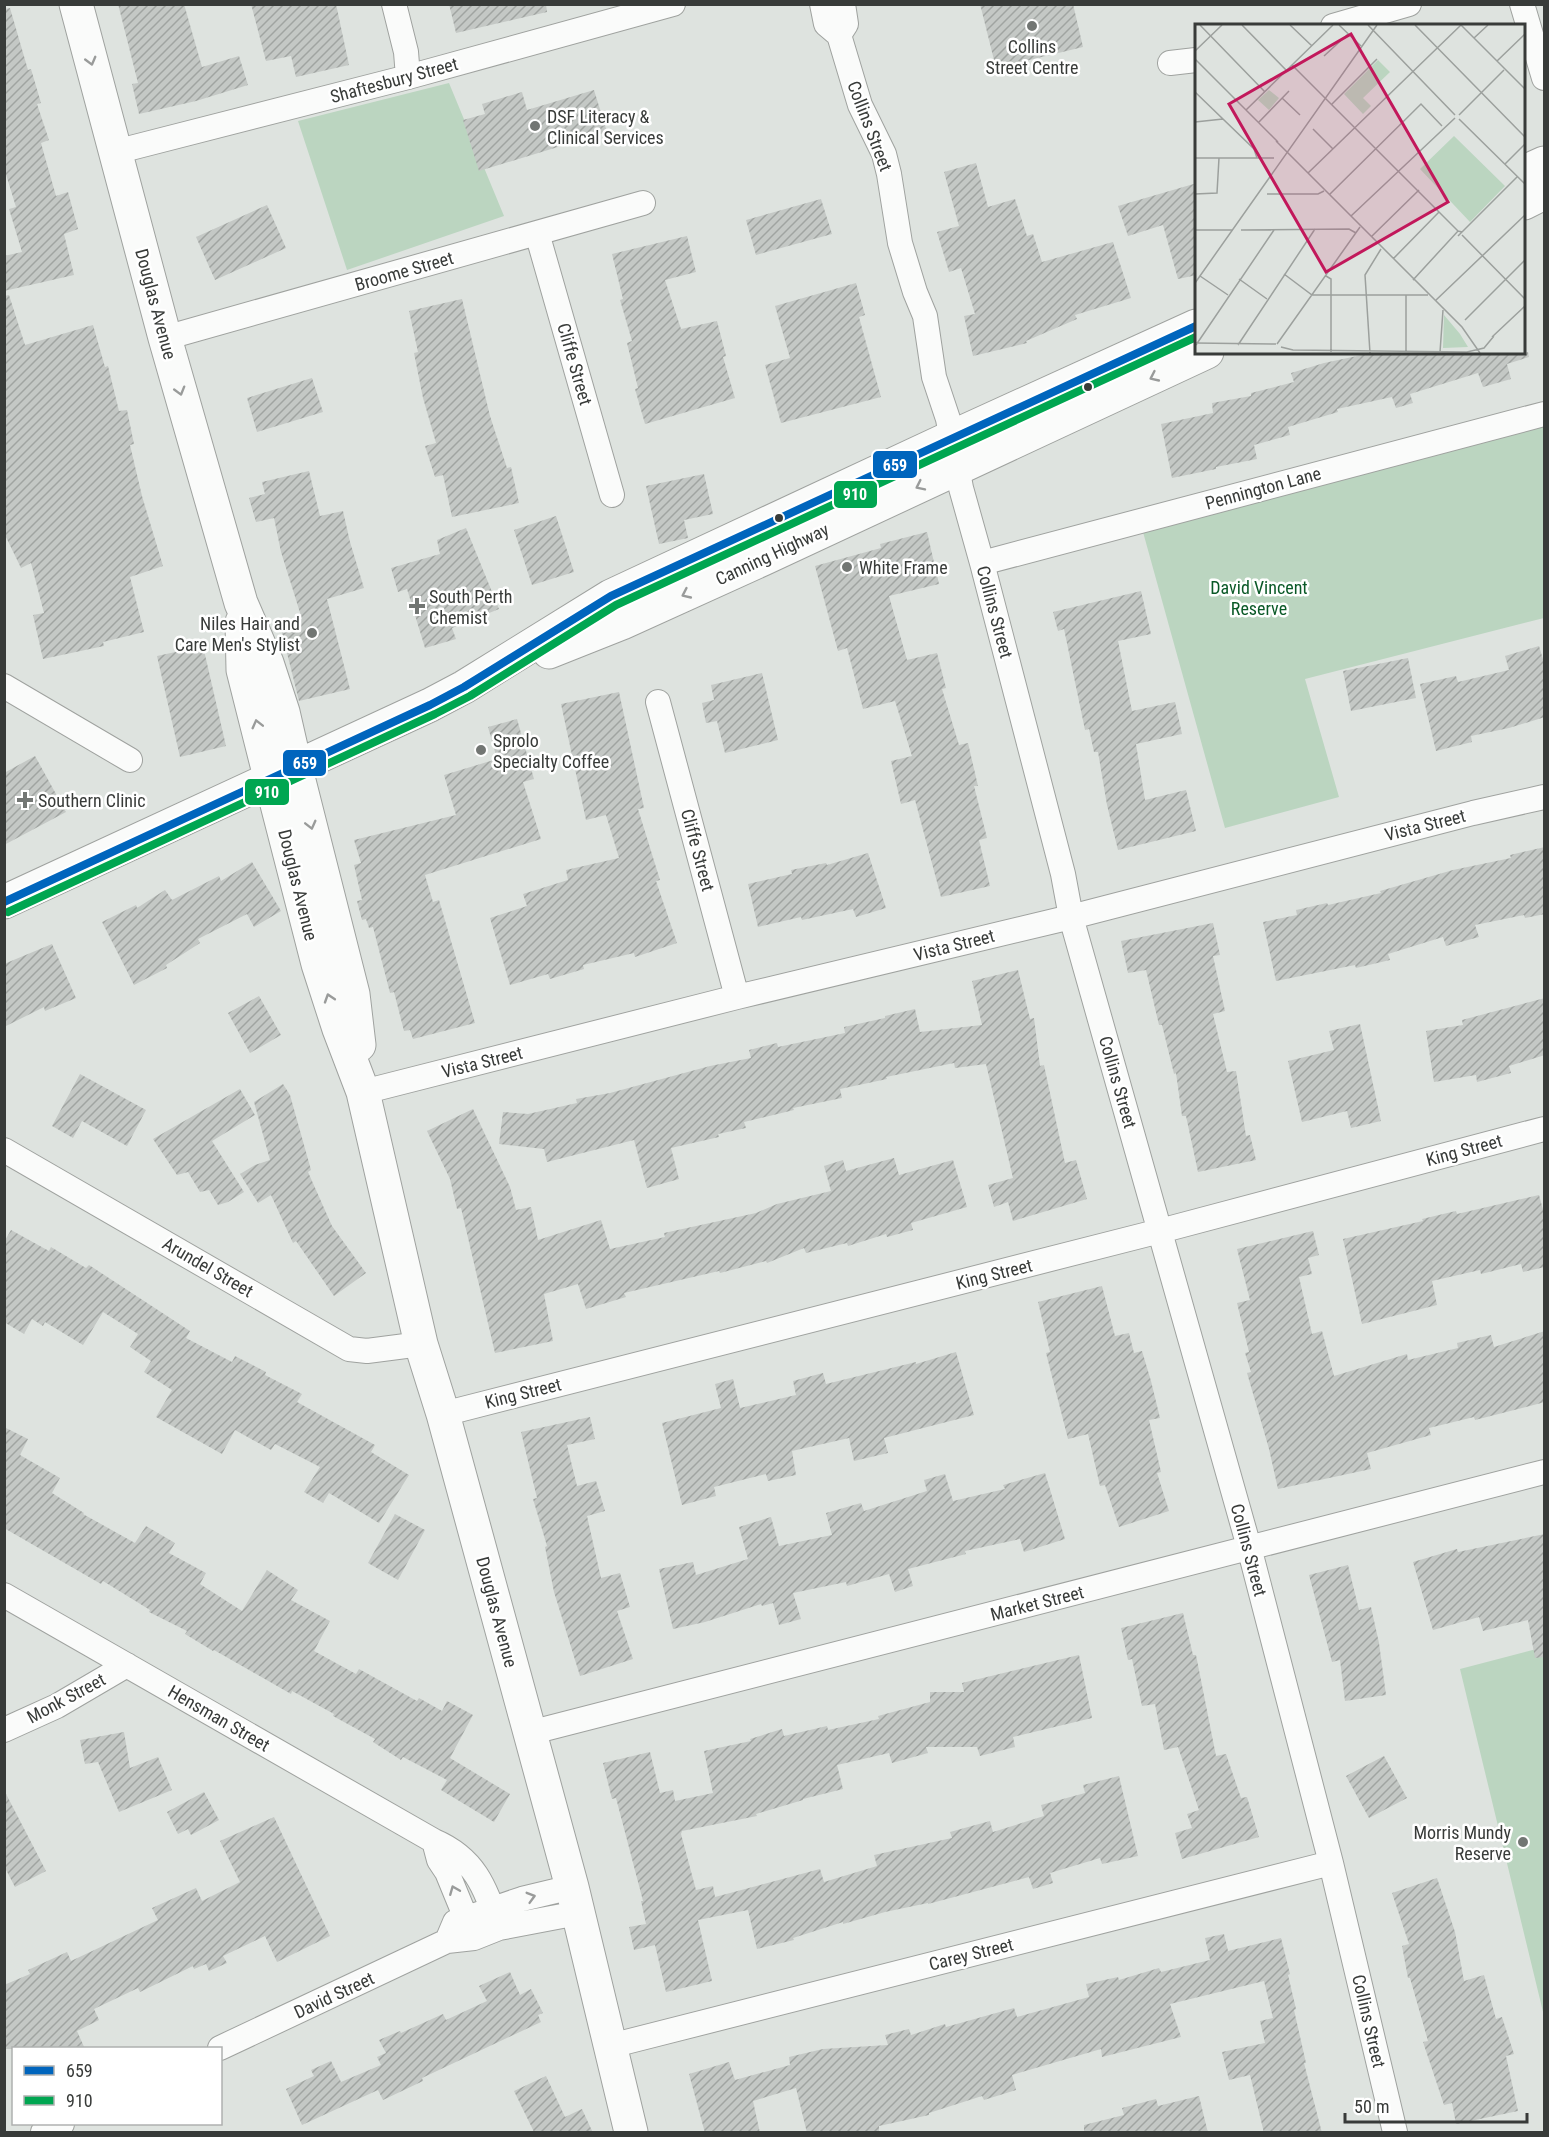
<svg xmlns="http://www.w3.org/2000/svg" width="1549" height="2137" font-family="'Roboto Condensed',sans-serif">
	<defs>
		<pattern id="building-hatch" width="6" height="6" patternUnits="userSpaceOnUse" patternTransform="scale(1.5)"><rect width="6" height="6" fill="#c4c8c5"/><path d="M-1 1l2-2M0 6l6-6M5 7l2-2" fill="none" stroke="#a0a4a1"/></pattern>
	</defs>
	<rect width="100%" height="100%" fill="#dee3df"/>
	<path fill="#bbd5c0" d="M449 83 504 216 347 270 298 121Z
		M1544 424V618L1305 679 1339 797 1225 828 1143 532Z
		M1544 1647V2016L1460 1669Z"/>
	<path fill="url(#building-hatch)" d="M118 4H184L202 67 239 56 248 85 196 101 139 114 132 84 138 83Z
		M251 4H336L349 65 296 77 291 56 266 61Z
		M449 4H546L547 12 456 33Z
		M980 4H1073L1083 47 996 68Z
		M10 8 28 70 31 69 41 103 37 104 49 140 41 143 56 196 68 192 78 229 64 234 74 275 4 291V256L22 252 9 209 16 207 4 168V9Z
		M594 90 607 132 479 171 463 120 485 114 482 104 522 92 527 110Z
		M976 163 988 207 1015 199 1027 236 1033 234 1042 262 1113 242 1131 298 1075 315 1077 319 1026 341 1027 343 973 356 964 316 975 314 961 268 949 272 937 232 959 226 944 172Z
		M1197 183V275L1178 279 1163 225 1128 236 1118 206Z
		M821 199 832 234 756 255 746 220Z
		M267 205 286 248 215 280 196 237Z
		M687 236 696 272 665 280 681 329 717 321 726 356 723 357 735 398 645 424 635 389 638 388 627 343 632 341 620 300 623 299 612 254Z
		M856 283 865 315 859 317 881 397 781 423 765 365 790 358 775 306Z
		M9 295 25 345 93 325 105 367 108 366 119 411 127 410 134 444 130 445 142 496 163 566 130 577 144 632 103 642 104 646 43 659 33 615 44 613 31 563 21 568 4 533V296Z
		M462 299 490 416 507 468 511 467 519 503 452 517 443 475 435 477 425 446 436 443 423 398 414 353 418 352 409 311Z
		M1376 352H1528L1529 357 1507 364 1511 379 1483 387 1478 373 1410 394 1413 403 1396 408 1392 397 1337 409 1338 412 1288 427 1290 435 1254 445 1257 459 1216 467V469L1172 478 1161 424 1213 413 1212 403 1251 396V393L1294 382 1291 373 1324 363Z
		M312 378 323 412 257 432 247 398Z
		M309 471 320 516 343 511 350 542 364 588 327 599 350 689 299 701 280 625 302 619 281 552 274 518 256 522 249 498 265 494 262 482Z
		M704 474 713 514 684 520 688 538 659 544 646 486Z
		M556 516 574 572 532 585 514 530Z
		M466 528 499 609 452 628 456 639 425 648 407 589 398 592 391 568 440 554 437 540Z
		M927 532 939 584 889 596 907 660 937 653 946 688 942 689 959 745 968 743 978 786H974L987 838 979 840 990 886 941 897 915 800 901 804 891 761 912 756 895 701 863 709 847 648 838 651 815 566 881 548 880 544Z
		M1141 591 1151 634 1118 641 1132 711 1175 702 1182 734 1136 744 1145 800 1186 790 1196 831 1118 850 1107 805 1098 752H1094L1089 729 1085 730 1064 629 1058 631 1053 612Z
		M203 646 226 746 180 757 157 656Z
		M1539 646 1545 666V717L1509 728 1471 736 1472 742 1436 751 1420 684 1456 676 1458 682 1509 670 1505 656Z
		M1408 658 1416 698 1351 711 1343 671Z
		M762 673 778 740 725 753 717 721 706 723 702 703 714 700 711 685Z
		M619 692 644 808 638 809 660 880 656 881 677 943 635 957 634 953 583 965 584 969 550 979 548 974 510 985 490 918 527 906 523 894 568 880 566 870 619 858 606 815 586 820 561 704Z
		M517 719 534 779 523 782 541 839 425 875 433 902 439 900 475 1023 413 1039 410 1030 404 1031 394 992 390 993 373 927 369 928 366 919 362 920 357 901 362 900 354 865 361 863 354 840 456 815 444 775 497 759 488 727Z
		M35 756 66 812 4 845V773Z
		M1545 847V914L1525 918 1524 915 1475 925 1479 937 1446 946 1443 937 1388 954 1390 960 1356 968 1355 965 1276 981 1263 922 1297 915 1296 910 1327 903 1328 905 1381 893 1380 891 1453 870 1511 858 1510 855Z
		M868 853 886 908 856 917 853 909 802 920 801 917 758 927 748 884 792 874 791 870 826 863 827 865Z
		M252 862 281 911 254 927 247 914 198 939 200 943 166 965 167 968 134 985 102 922 136 905 137 908 165 890 172 900 219 876 221 881Z
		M1213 923 1220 955 1213 956 1225 1011 1213 1014 1227 1072 1236 1071 1246 1136 1250 1135 1256 1160 1198 1172 1186 1116H1182L1176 1073 1174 1074 1162 1025H1159L1146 970 1128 973 1121 941Z
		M52 944 76 998 45 1011 44 1007 4 1027V964Z
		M1018 970 1030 1019 1034 1018 1040 1066 1044 1065 1065 1163 1076 1160 1087 1199 1013 1221 1008 1202 994 1207 988 1185 1013 1178 986 1064 955 1068 954 1063 886 1077 887 1079 840 1089 842 1098 793 1108 794 1110 744 1122 746 1128 718 1134 719 1137 671 1148 679 1179 647 1188 634 1140 547 1162 544 1149 499 1144 503 1112 528 1114 577 1103 576 1099 610 1093 710 1066 751 1058 749 1050 777 1043 778 1047 845 1033 844 1027 885 1018V1016L915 1009 920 1032 982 1025 972 981Z
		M259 996 281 1035 250 1053 228 1013Z
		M1545 998V1055L1509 1066 1511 1073 1477 1082 1476 1075 1434 1082 1426 1031 1463 1025 1462 1020Z
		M1360 1024 1381 1121 1351 1128 1347 1111 1302 1122 1288 1061 1334 1050 1329 1031Z
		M80 1074 146 1110 127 1146 82 1121 73 1138 52 1126Z
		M283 1084 290 1095 311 1170 308 1172 332 1226 366 1273 334 1296 296 1241 293 1243 271 1195 258 1203 240 1174 255 1165 270 1160 254 1102Z
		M240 1089 255 1115 212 1141 244 1192 228 1202 218 1205 209 1190 200 1192 188 1172 177 1175 153 1139Z
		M473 1109 510 1187 516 1210 531 1207 538 1240 601 1220 610 1249 665 1237 664 1233 756 1213 777 1204 831 1191 824 1166 843 1160 846 1171 894 1158 899 1175 953 1160 967 1207 911 1223 913 1230 887 1237 886 1234 848 1246 847 1243 806 1253 804 1248 767 1263 766 1261 720 1273 719 1271 624 1293 626 1297 586 1309 578 1284 544 1294 553 1341 495 1353 461 1208 457 1209 450 1179 427 1131Z
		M1539 1195 1545 1217V1267L1523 1272 1521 1264 1481 1274 1480 1270 1432 1281 1437 1305 1362 1324 1343 1239 1423 1221 1422 1219 1456 1211 1457 1214Z
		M11 1230 49 1251 51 1247 86 1268 89 1265 190 1331 186 1338 232 1362 235 1356 266 1372 265 1375 302 1394 297 1402 375 1445 371 1452 409 1475 379 1523 329 1493 323 1503 304 1492 320 1467 275 1444 271 1450 235 1430 222 1454 156 1417 172 1390 144 1372 151 1361 130 1347 138 1334 103 1312 83 1345 45 1322 43 1326 32 1319 24 1334 4 1322V1242Z
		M1313 1231 1319 1255 1308 1258 1312 1274 1299 1277 1312 1334 1322 1331 1334 1376 1407 1354 1408 1360 1458 1348 1457 1343 1491 1335 1494 1347 1545 1331V1402L1475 1420 1474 1417 1429 1428 1431 1435 1367 1453 1371 1469 1278 1489 1269 1449 1247 1373 1251 1372 1245 1353 1249 1352 1237 1303 1250 1300 1237 1249Z
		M1102 1286 1115 1336 1129 1333 1134 1353 1142 1351 1151 1381 1160 1418 1149 1420 1161 1472 1157 1473 1169 1511 1119 1527 1105 1485 1100 1486 1088 1434 1068 1439 1046 1353 1050 1352 1038 1302Z
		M956 1352 974 1415 884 1438 888 1453 854 1461 849 1438 792 1451 796 1475 768 1481 766 1474 714 1487 716 1496 682 1505 662 1423 721 1408 715 1384 733 1379 740 1408 796 1395 793 1381 823 1373 826 1384 916 1362V1364Z
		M590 1417 595 1439 567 1445 577 1486 596 1481 605 1511 587 1516 601 1578 620 1573 630 1607 617 1611 633 1659 580 1676 554 1592 545 1547 547 1546 533 1499 537 1498 521 1432Z
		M4 1427 28 1439 20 1455 60 1478 52 1493 84 1513 83 1514 135 1543 146 1526 175 1543 169 1553 206 1573 200 1584 242 1611 267 1570 298 1590 291 1600 330 1621 314 1651 356 1674 359 1669 417 1701 419 1698 442 1711 447 1701 473 1715 450 1758 510 1794 494 1822 441 1790 447 1780 403 1757 401 1760 373 1742 375 1739 333 1716 334 1714 292 1691 291 1694 214 1650 213 1651 185 1634 187 1631 149 1612 150 1610 103 1581 101 1584 4 1528Z
		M1045 1473 1065 1539 1024 1552 1020 1539 965 1551 966 1554 908 1569 913 1586 895 1592 889 1574 847 1586 846 1582 793 1593 801 1619 779 1625 773 1603 762 1606 761 1604 705 1622 673 1629 659 1569 693 1562 696 1575 748 1559 739 1527 771 1517 779 1546 832 1535 826 1513 861 1503 864 1511 927 1491 924 1480 945 1474 953 1501 1005 1489 1003 1485Z
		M395 1514 425 1530 398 1580 368 1563Z
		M1545 1534V1657L1535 1658 1528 1620 1483 1631 1479 1617 1433 1630 1413 1562 1457 1549 1458 1552Z
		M1348 1565 1359 1610 1371 1607 1379 1643 1386 1695 1345 1701 1340 1660 1332 1662 1309 1575Z
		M1183 1613 1193 1655H1196L1216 1756 1226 1754 1241 1798 1247 1797 1259 1837 1182 1859 1175 1833 1192 1828 1187 1814 1199 1810 1178 1747 1164 1750 1155 1704 1142 1706 1132 1659 1128 1660 1121 1628Z
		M1079 1655 1092 1718 1013 1737 1015 1747 980 1756 977 1747H926L928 1753 892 1763 889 1753 837 1765 843 1789 803 1799V1800L756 1814 757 1816 682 1831 681 1834 696 1890 713 1886 715 1897 820 1869 824 1882 877 1866 874 1855 952 1838 950 1832 990 1821 993 1832 1044 1816 1041 1805 1085 1793 1083 1785 1119 1776 1138 1856 1102 1864 1100 1858 1050 1873 1053 1883 1033 1889 1029 1877 928 1904V1903L885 1912 843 1924V1922L793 1938 794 1940 757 1949 748 1910 698 1920 712 1981 666 1992 655 1945 634 1950 629 1927 646 1924 641 1901H643L616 1798 612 1799 603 1763 650 1752 660 1793 673 1790 675 1801 713 1793 704 1751 751 1741 750 1739 782 1729 784 1736 827 1726 828 1730 879 1719 878 1716 930 1702V1692H964L962 1683Z
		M124 1732 130 1768 158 1757 172 1790 119 1812 98 1762 85 1764 80 1740Z
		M1384 1756 1407 1798 1369 1818 1346 1776Z
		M4 1790 46 1871 15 1887 4 1866Z
		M204 1792 219 1820 191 1835 188 1829 178 1834 167 1812Z
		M274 1817 330 1936 277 1962 265 1936 223 1956 227 1963 209 1971 206 1964 194 1969 193 1966 140 1992 138 1988 94 2009 99 2020 77 2031 85 2049H4V1985L30 1974 28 1970 67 1952 71 1961 158 1920 152 1908 196 1888 202 1901 240 1882 220 1841Z
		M1437 1878 1455 1932 1464 1981 1484 1975 1496 2019 1502 2017 1514 2054 1506 2056 1518 2111 1456 2124 1452 2103 1444 2105 1423 2042 1428 2041 1410 1978H1408L1402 1946 1409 1944 1392 1893Z
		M1224 1934 1228 1951 1281 1938 1290 1974 1288 1975 1296 2009 1294 2010 1306 2063H1304L1322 2133H1264L1250 2075 1229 2080 1222 2052 1265 2043 1260 2021 1273 2018 1264 1981 1170 2004 1181 2037 1102 2057 1101 2049 1012 2075 1016 2090 984 2100 982 2096 929 2113V2115L879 2126V2133H807L796 2088 753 2101 760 2133H705L689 2074 729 2062 735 2080 790 2065 789 2057 823 2049 888 2045 885 2035 909 2029 911 2035 945 2024 946 2027 1014 2008 1017 2017 1089 1997 1086 1984 1118 1977 1119 1980 1159 1968 1161 1972 1210 1960 1205 1938Z
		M510 1972 520 1995 531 1989 543 2013 538 2015 541 2022 422 2078 423 2081 383 2100 378 2090 302 2125 286 2089 314 2076 311 2070 331 2061 341 2082 381 2065 377 2057 386 2053 379 2040 400 2031 401 2033 443 2014 446 2020 487 2001 479 1986Z
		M546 2076 565 2117 582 2109 593 2133H532L534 2132 514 2091Z
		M1199 2096 1208 2133H1084V2125L1124 2115 1122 2108 1156 2099 1158 2106Z"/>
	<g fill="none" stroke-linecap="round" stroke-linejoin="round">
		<defs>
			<path id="minor" d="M394 4 406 52 408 77
				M822 4 826 24 839 35 860 105 884 154 889 174 900 243 915 292 925 316 934 377 948 419 961 488 982 563 1063 874 1071 917 1249 1547 1331 1863 1395 2132
				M1522 4 1544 78
				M1333 26 1409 4
				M839 35 846 24 843 4
				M1170 63 1196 60
				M115 152 408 77 673 4
				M537 233 612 495
				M165 338 643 203
				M982 563 1544 414
				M4 686 130 760
				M658 702 737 997
				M363 1092 737 997 1071 917 1473 813 1544 797
				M4 1150 349 1349 367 1351 421 1344
				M443 1414 1160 1231 1544 1129
				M4 1595 434 1841C476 1859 485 1888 499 1928
				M4 1730 57 1706 127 1665
				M529 1733 1544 1472
				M434 1841 439 1860 447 1872 472 1933
				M447 1941 455 1922 522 1899 572 1887
				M610 2046 1331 1863
				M220 2048 447 1941 474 1938 499 1928 578 1913
				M43 2132 62 2124"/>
			<path id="secondary" d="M76 4 165 338 241 603 267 663 283 712 296 769
				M242 622 243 670 271 781"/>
			<path id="primary" d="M296 769 353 994 359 1045
				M271 781 318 964 339 1029 363 1092 421 1344 443 1414 572 1887 631 2132"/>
			<path id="trunk" d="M1524 172 1544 163
				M1524 203 1544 193
				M549 652 622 623 763 559 1207 352
				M4 902 430 705 464 687 611 596 952 437 1196 326"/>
		</defs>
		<use href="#minor" stroke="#9fa29f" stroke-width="26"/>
		<use href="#secondary" stroke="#9fa29f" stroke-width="35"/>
		<use href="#primary" stroke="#9fa29f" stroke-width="35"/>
		<use href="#trunk" stroke="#9fa29f" stroke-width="35"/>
		<use href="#minor" stroke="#fafbfa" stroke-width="24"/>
		<use href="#secondary" stroke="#fafbfa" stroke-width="33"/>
		<use href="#primary" stroke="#fafbfa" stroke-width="33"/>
		<use href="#trunk" stroke="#fafbfa" stroke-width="33"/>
		<defs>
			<path id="bus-1" d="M4 902 430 705 464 687 611 596 1196 326"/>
			<path id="bus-2" d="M8 912 435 714 470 696 616 605 1196 337"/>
		</defs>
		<use href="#bus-1" stroke="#fff" stroke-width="12"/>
		<use href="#bus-2" stroke="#fff" stroke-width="12"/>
		<use href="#bus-1" stroke="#0065bd" stroke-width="8"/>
		<use href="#bus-2" stroke="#00a651" stroke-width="8"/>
	</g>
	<defs><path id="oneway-chevron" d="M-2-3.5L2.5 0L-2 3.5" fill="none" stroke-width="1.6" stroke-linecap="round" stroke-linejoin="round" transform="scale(1.5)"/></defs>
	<g stroke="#999b9a">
		<use href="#oneway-chevron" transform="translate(91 61) rotate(75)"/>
		<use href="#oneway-chevron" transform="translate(1154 377) rotate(155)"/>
		<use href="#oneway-chevron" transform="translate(180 391) rotate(74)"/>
		<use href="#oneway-chevron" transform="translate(920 486) rotate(154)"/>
		<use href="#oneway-chevron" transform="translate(686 594) rotate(155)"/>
		<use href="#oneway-chevron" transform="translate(257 724) rotate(-104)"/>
		<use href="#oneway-chevron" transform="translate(311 825) rotate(76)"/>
		<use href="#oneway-chevron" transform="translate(329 998) rotate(-108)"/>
		<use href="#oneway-chevron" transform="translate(454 1890) rotate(-112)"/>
		<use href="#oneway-chevron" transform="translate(531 1897) rotate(-16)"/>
	</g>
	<g fill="#727673" stroke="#fff" stroke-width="2">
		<circle cx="1032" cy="26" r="6"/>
		<circle cx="535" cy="126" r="6"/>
		<circle cx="847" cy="567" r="6"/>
		<path d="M414 597h6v6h6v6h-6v6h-6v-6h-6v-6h6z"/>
		<circle cx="312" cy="633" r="6"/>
		<circle cx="481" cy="750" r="6"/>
		<path d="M22 791h6v6h6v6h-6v6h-6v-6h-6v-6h6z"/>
		<circle cx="1523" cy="1842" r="6"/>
	</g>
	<g fill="#383b39" stroke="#fff" stroke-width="2">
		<circle cx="1088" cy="387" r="5"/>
		<circle cx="779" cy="518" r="5"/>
	</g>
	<g text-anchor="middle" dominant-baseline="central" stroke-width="5" stroke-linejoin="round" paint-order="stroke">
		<g font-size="18" fill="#383b39" stroke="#fff" text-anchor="start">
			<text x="1032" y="46" text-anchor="middle">Collins<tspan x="1032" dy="21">Street Centre</tspan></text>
			<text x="547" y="116">DSF Literacy &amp;<tspan x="547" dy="21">Clinical Services</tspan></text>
			<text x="859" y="567">White Frame</text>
			<text x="429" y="596">South Perth<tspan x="429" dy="21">Chemist</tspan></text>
			<text x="300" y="623" text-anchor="end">Niles Hair and<tspan x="300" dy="21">Care Men's Stylist</tspan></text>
			<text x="493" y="740">Sprolo<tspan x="493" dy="21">Specialty Coffee</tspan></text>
			<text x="38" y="800">Southern Clinic</text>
			<text x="1511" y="1832" text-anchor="end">Morris Mundy<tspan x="1511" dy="21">Reserve</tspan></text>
		</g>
		<g font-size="18" fill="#383b39" stroke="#fff">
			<text transform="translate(394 80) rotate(-15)">Shaftesbury Street</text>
			<text transform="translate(870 126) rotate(69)">Collins Street</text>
			<text transform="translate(404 271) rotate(-16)">Broome Street</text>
			<text transform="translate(156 304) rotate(75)">Douglas Avenue</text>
			<text transform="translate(575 364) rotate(74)">Cliffe Street</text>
			<text transform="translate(1263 488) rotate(-15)">Pennington Lane</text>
			<text transform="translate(772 554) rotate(-25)">Canning Highway</text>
			<text transform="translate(995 612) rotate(75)">Collins Street</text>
			<text transform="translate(1425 825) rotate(-14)">Vista Street</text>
			<text transform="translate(698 850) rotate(75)">Cliffe Street</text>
			<text transform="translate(298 885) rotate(76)">Douglas Avenue</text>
			<text transform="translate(954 945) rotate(-14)">Vista Street</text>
			<text transform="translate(482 1062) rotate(-14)">Vista Street</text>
			<text transform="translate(1118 1082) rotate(74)">Collins Street</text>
			<text transform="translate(1464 1150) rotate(-15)">King Street</text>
			<text transform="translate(208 1267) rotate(30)">Arundel Street</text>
			<text transform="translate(994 1274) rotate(-14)">King Street</text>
			<text transform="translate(523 1393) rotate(-14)">King Street</text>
			<text transform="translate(1249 1550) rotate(75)">Collins Street</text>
			<text transform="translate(1037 1603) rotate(-14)">Market Street</text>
			<text transform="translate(497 1612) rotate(75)">Douglas Avenue</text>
			<text transform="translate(66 1698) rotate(-28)">Monk Street</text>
			<text transform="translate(219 1718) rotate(30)">Hensman Street</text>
			<text transform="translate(971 1954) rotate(-14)">Carey Street</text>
			<text transform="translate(334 1995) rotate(-25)">David Street</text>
			<text transform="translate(1369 2021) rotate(77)">Collins Street</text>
		</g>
		<g font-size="18" fill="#0a5927" stroke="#fff">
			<text x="1259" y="587">David Vincent<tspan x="1259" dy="21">Reserve</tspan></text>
		</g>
	</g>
	<g transform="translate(1195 24)">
		<rect width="330" height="330" fill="#dee3df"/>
		<path d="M183 36 195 48 168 74 176 82 168 90 149 70ZM74 66 84 74 74 86 63 76ZM259 112 310 162 275 198 225 145ZM249 291 265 310 273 323 248 324Z" fill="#bbd5c0"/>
		<path fill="none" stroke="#9ca09d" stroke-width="1.5" d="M5 1 70 68M47 1 91 46M95 1 117 22M144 1 166 22M173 1 260 91M220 1 330 113M266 1 330 65M279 14 293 1M0 27 27 1M129 32 153 10M0 35 83 118M302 37 330 10M97 41 263 207M0 68 59 125 62 134M87 74 105 91M137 80 182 35M51 86 138 1M264 91 309 46M264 95 330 160M0 98 28 95M63 99 94 67M118 105 138 125M81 117 267 303 285 329M0 134H79M310 140 330 120M113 149 266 1M0 170 22 169 24 134M72 170H123L129 167M134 171 226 80 247 102M156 192 260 94M0 206H38M46 206 154 205 161 209M267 208 322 153M267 211 330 275M176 213 224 166M198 235 244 188M89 250 117 271H233M5 252 33 271M131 252 136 255V328M44 255 72 275M218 256 263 207 267 208 263 212M0 259 182 1M240 277 330 191M270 296 330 236M297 313 330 282M0 319 81 320M82 320 165 203M1 321 79 206M43 321 120 205M86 323 98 326 272 328 289 324 299 312M211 327V271M245 328 248 286M175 329 170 251 186 225"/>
		<path fill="#c2185b" fill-opacity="0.15" stroke="#c2185b" stroke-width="3" d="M156 10 253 178 131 248 34 80Z"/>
		<rect width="330" height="330" fill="none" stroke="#383b39" stroke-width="3"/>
	</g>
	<g stroke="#fff" stroke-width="2">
		<rect x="872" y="450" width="46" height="29" rx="6" fill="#0065bd"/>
		<rect x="833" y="480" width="45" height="29" rx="6" fill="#00a651"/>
		<rect x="282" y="749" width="45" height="28" rx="6" fill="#0065bd"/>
		<rect x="244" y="778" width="46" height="28" rx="6" fill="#00a651"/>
	</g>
	<g font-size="16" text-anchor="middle" font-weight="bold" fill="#fff">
		<text x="895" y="471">659</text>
		<text x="855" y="500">910</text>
		<text x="305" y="769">659</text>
		<text x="267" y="798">910</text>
	</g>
	<rect width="1549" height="2137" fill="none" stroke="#383b39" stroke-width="12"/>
	<rect x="12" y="2047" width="210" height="78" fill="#ffffff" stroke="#afb1b0" stroke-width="1.5"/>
	<rect x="24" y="2066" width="30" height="9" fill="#0065bd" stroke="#afb1b0" stroke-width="1.5"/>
	<text x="66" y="2077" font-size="18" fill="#383b39">659</text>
	<rect x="24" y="2096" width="30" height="9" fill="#00a651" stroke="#afb1b0" stroke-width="1.5"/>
	<text x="66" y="2107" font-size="18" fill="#383b39">910</text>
	<path d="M1345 2113v9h182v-9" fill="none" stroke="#383b39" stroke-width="3"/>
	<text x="1354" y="2113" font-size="18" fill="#383b39" stroke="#ffffff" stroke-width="4.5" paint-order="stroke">50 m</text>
</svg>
